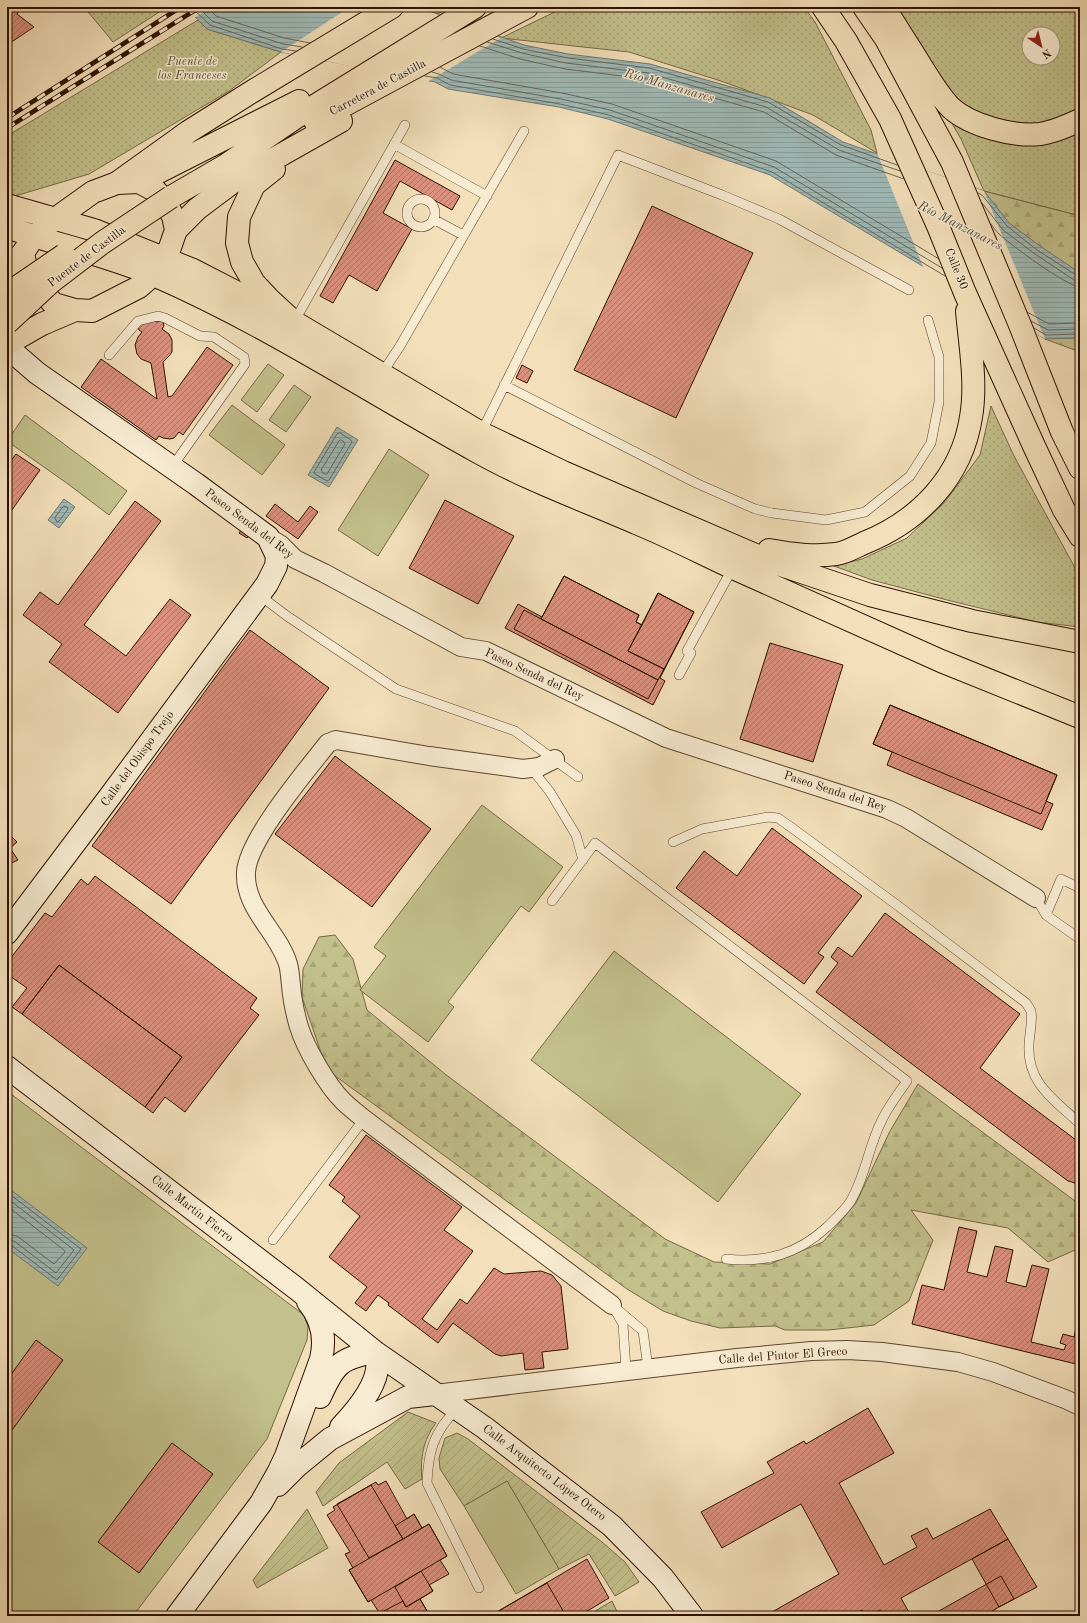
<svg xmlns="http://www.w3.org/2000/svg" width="1087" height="1623" font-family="'Old Standard TT',serif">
	<defs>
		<pattern id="grass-dots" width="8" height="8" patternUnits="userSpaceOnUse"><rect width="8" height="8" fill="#c2c08b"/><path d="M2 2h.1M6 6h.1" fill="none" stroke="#a7a476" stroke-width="1.8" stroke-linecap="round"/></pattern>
		<pattern id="forest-firs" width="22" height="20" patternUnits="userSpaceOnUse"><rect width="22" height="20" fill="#c2c08b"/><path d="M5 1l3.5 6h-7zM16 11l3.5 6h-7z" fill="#a7a476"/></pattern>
		<pattern id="garden-furrows" width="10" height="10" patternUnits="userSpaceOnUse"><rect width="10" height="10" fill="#c2c08b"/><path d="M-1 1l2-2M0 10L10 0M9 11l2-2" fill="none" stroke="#a7a476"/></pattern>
		<pattern id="water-rules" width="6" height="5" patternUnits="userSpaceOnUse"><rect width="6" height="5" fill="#9fbbb9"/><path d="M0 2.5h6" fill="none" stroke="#89a09d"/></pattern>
		<pattern id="building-hatch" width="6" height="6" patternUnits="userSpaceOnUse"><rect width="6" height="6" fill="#db907f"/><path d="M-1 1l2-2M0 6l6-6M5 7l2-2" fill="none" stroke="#b27466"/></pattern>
	</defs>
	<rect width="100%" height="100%" fill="#f3e0ba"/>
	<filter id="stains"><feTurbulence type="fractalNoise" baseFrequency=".005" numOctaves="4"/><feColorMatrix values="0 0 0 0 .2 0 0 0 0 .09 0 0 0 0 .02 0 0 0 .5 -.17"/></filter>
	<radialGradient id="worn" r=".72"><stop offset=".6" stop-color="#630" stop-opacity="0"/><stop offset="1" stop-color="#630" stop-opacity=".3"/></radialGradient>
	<path fill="url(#grass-dots)" stroke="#776846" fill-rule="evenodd" d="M84 7H167L113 42Z
		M420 7H452L437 14 419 8Z
		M565 7H804L815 22 871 130 877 153 813 115 724 82 629 52 501 38Z
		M885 7H1080V216L984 191 961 139ZM1029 34H1053V58H1029Z
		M198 20 207 29 281 52 229 91 89 174 15 196 7 192V136Z
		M991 406 1014 456 1080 577V627L1037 622 947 600 872 580 834 566 862 559 907 538 944 503 980 455Z
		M612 1601 619 1616H587Z"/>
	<path fill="url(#forest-firs)" stroke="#776846" d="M984 191 1080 216V352L1045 339Z
		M335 935 353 959 367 1010 445 1074 665 1239 714 1262 770 1264 823 1242 856 1203 890 1131 918 1084 1079 1204 1080 1235 1075 1250 1048 1262 1008 1228 911 1210 933 1240 909 1301 874 1325 829 1330H785L775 1326 720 1328 691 1321 663 1311 627 1289 327 1070 302 997 303 969 319 937Z"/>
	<path fill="url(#garden-furrows)" stroke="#776846" d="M408 1412 436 1423C423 1440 420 1459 422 1479L405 1489 387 1462 323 1506 316 1492 339 1463Z
		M457 1433 468 1439 602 1542 625 1562 639 1582 615 1596 589 1554 559 1569 507 1481 464 1506 440 1469 439 1458 445 1438Z
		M307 1509 328 1548 257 1588 253 1580Z"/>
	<path fill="#c2c08b" stroke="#776846" d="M268 364 284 375 257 412 241 400Z
		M294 385 311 397 286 432 269 420Z
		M232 405 285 445 262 475 209 435Z
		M25 415 127 491 109 515 68 484 7 441Z
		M389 449 429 475 378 556 338 530Z
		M482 805 563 867 529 912 521 906 448 1002 454 1007 428 1042 360 990 386 956 374 947Z
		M614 951 801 1094 718 1202 531 1060Z
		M7 1091 304 1315 308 1327 307 1340 267 1439 133 1616H7Z
		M507 1481 559 1569 516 1594 464 1506Z"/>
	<path fill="url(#water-rules)" stroke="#71776f" d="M185 7H417L524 45 568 54 650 64 770 98 843 142 984 191 1009 223 1040 246 1080 273V338L1045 339 770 175 608 119 559 107 448 89 435 82 281 52 207 29Z
		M337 427 358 440 329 487 308 475Z
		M64 499 75 507 59 528 48 520Z
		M7 1187 87 1248 58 1286 7 1248Z"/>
	<path fill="#f3e0ba" d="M183 7H212L194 18Z
		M350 7H417L501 38 427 82 281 52Z
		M877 153 984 191 1045 339 924 269Z"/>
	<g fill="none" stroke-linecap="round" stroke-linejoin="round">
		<path stroke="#66665c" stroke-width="1" d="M191 7 210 25 282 49 296 51
			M198 7 212 21 283 44 302 47
			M207 7 216 16 284 38 310 43
			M493 39 523 49 568 58 649 68 768 102 841 145 897 165
			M487 42 522 53 566 63 648 73 766 107 839 150 900 171
			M480 46 520 59 565 69 647 79 764 112 836 155 904 179
			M440 67 453 74 562 93 612 104 776 161 939 259
			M432 72 439 74 451 80 561 99 610 110 774 167 942 268
			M425 76 437 78 450 85 560 104 609 115 772 172 945 276
			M978 193 982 195 1007 226 1037 250 1076 275 1080 276
			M982 203 1003 230 1035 254 1074 280 1080 281
			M991 224C993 227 996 231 999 234 1011 245 1066 286 1080 287
			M1027 312 1049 324 1080 323
			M1031 321 1048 330 1080 329
			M1034 328 1046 335 1080 334
			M340 433 351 440 352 442 329 480 327 481 315 474 314 472 337 434Z
			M341 440 344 442 345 444 327 474H324L321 470 339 441Z
			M64 506 67 507 68 509 59 521 57 522 55 518Z
			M7 1192 81 1249 57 1280 11 1245H7
			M7 1198 74 1250 56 1273 14 1241 7 1240
			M7 1206 64 1250 65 1252 54 1264 17 1236 7 1234"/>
	</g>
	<path fill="url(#building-hatch)" stroke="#2c1100" d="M7 7H22L17 14 34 27 7 45Z
		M395 160 460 196 452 210 400 181 383 213 412 229 377 291 349 275 333 303 320 296Z
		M652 206 753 253 676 418 574 370Z
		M155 321 156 322 163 321 164 326 162 329 169 334 172 340V352L169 356 163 362 168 397 172 396 207 347 233 365 183 435 179 432 174 438 170 439 163 438 159 436 156 440 81 387 101 359 157 399 151 363 141 359 137 354 135 345 138 337 142 332 139 330 138 325Z
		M522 365 533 371 527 383 516 378Z
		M16 454 40 470 7 517V466Z
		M445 500 514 536 478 604 409 568Z
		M135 501 161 521 84 625 126 656 170 599 191 615 118 713 49 662 62 644 23 615 40 592 58 605Z
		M275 504 298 522 310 506 318 512 298 539 266 516Z
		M242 529 250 534 247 538 239 533Z
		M564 576 639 615 636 622 642 625 658 593 694 612 660 678 665 681 653 705 505 628 518 604 542 617Z
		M564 576 639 615 636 622 642 625 628 651 664 669 658 680 541 619Z
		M658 593 694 612 664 669 628 651Z
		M524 610 658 680 648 699 514 629Z
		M250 630 329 688 171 904 92 846Z
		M770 643 843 665 813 762 740 739Z
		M890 705 1057 775 1046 801 1053 804 1042 830 887 765 892 752 873 744Z
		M890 705 1057 775 1041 814 873 744Z
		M335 756 431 829 372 907 275 834Z
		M772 828 862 896 818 953 824 957 804 984 676 888 704 851 737 876Z
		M7 832 17 842 10 848 18 860 7 865Z
		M95 876 257 998 250 1008 259 1015 185 1112 165 1097 153 1113 145 1107 182 1057 59 965 22 1014 12 1007 27 988 7 974V963L45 913 52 917 81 879 88 885Z
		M885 913 1020 1014 980 1068 1080 1143V1183H1075L1068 1181 816 992 838 963 831 957 838 947 852 957Z
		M59 965 182 1057 145 1107 22 1014Z
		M366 1135 462 1207 444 1230 473 1251 422 1319 437 1330 460 1299 467 1304 494 1268 504 1274 541 1271 552 1275 561 1286 568 1349 542 1352 544 1368 525 1370 523 1353 501 1356 495 1354 453 1323 438 1343 388 1305 389 1303 378 1295 366 1311 355 1303 367 1287 329 1257 360 1216 342 1201 345 1197 329 1185Z
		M959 1227 977 1231 967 1272 987 1277 995 1246 1013 1250 1006 1282 1026 1287 1032 1265 1049 1269 1031 1342 1064 1350 1066 1345 1060 1343 1063 1334 1074 1337 1080 1310V1365L912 1324 922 1285 944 1290Z
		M36 1340 63 1360 7 1437V1380Z
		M868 1408 894 1453 839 1483 884 1565 917 1547 911 1536 927 1528 933 1539 990 1509 1008 1539 901 1598 911 1616H884L880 1610 868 1616H865L862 1610 851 1616H765L839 1574 801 1504 722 1548 701 1512 774 1473 767 1462 804 1441 806 1444Z
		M172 1443 213 1474 139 1573 98 1542Z
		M386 1481 407 1519 414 1514 422 1528 429 1524 447 1556 440 1560 449 1574 429 1585 433 1591 420 1599 430 1616H385L382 1612 380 1614 371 1600 368 1602 349 1570 353 1568 345 1554 350 1552 327 1515 335 1510 333 1507 376 1482 378 1485Z
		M371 1485 403 1539 369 1558 337 1504Z
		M414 1514 422 1528 403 1539 395 1526Z
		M429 1524 447 1556 368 1602 349 1570Z
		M1008 1539 1037 1587 999 1607 972 1559Z
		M587 1559 609 1598 579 1616H490Z
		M421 1571 433 1591 406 1607 395 1587Z
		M1001 1576 1014 1599 999 1607 984 1616H930Z
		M547 1583 566 1616H490Z
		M420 1599 430 1616H385L382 1612 403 1601 406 1607Z"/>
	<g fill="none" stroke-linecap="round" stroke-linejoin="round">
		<defs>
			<path id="lane" d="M394 144 487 196
				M407 213a14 14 0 1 1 28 0a14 14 0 1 1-28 0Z
				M433 219 463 235
				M294 322 405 125
				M109 355 138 321 158 316 165 318 200 336 214 337 244 357 245 364 172 467
				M381 375 400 346 524 131
				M504 385 696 483 755 509 772 513 826 520 865 512 910 476 931 443 939 402V357L928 320
				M481 433 618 155 722 195 779 219 909 290
				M258 594 287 616 396 689 515 731 578 777
				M679 675 691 653 687 651 730 573 731 567
				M531 768 550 792 576 835 583 860
				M673 842 702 829 768 817 778 818 788 825 897 905 1026 1003C1028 1006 1030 1009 1031 1011 1033 1020 1029 1036 1029 1045 1027 1084 1055 1100 1080 1124
				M1036 898 1046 915 1080 939
				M552 901 595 843 907 1081C898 1094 887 1108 881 1122 868 1148 865 1178 850 1202 844 1211 835 1219 827 1227 798 1254 766 1263 726 1259
				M1046 915 1061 879 1080 888
				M273 1240 364 1119
				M612 1305 643 1331 648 1368
				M615 1310 623 1324 626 1370
				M457 1409C434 1431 428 1452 427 1483L479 1588"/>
			<path id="street" d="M268 537 281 545 295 559 324 573 461 647 486 651 666 738 887 809 906 818 1036 898
				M555 759 539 767 523 769 429 756 336 740 328 743C307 770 248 839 246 872 244 909 278 931 288 964 290 971 290 978 291 985 292 999 295 1013 299 1027 306 1049 327 1085 343 1101 350 1108 357 1113 364 1119L612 1305
				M435 1394 737 1358 811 1351 847 1350 882 1352 958 1362 993 1372 1065 1399 1080 1406"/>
			<path id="secondary" d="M7 347 37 373 196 484 268 537 277 556 276 566 267 584 111 795 7 933
				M7 1067 297 1289 375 1352 485 1428 612 1526 663 1578 692 1616
				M320 1397C334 1365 340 1358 375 1352
				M341 1427C357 1410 386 1377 375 1352
				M278 1485 297 1466 330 1439 408 1397 435 1394
				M177 1616 261 1503 278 1473 286 1456 321 1359C326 1338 322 1319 308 1302"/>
			<path id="primary" d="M7 205 94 230 193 270 294 322 481 433
				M7 227C56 245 108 255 156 276 268 325 371 393 478 452 528 480 583 500 636 523 668 536 699 552 731 567
				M7 268 23 253 34 236 44 227 93 192 117 183 139 182 156 191 164 201 173 216 176 230 166 259 161 268 139 287 92 311 75 310 54 304 36 286 26 268 23 253
				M7 344 42 324 75 310"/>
			<path id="highway" d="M823 7 846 41 890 119 938 226 965 293 1034 446 1064 510 1080 536
				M864 7 886 39 952 162 1020 325 1062 432 1080 468
				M884 7C896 27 909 46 921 66 930 80 939 96 951 108 971 126 1014 137 1040 134 1054 132 1067 126 1080 120
				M315 121 527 7
				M274 169 254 185 239 217 237 243 242 262 254 283 269 299 294 322
				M139 182 299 101
				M117 183 188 132 253 91 392 7
				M171 197 226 165 295 118 475 7
				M176 230 197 209 233 182 341 121
				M481 433 563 472 769 561 870 595 972 621 1080 642
				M769 550C792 554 813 557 836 554 845 553 855 547 864 543 919 521 962 477 971 417 977 383 970 346 967 311
				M731 567 941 661 1080 717"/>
		</defs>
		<use href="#lane" stroke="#5e452e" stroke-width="10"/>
		<use href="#street" stroke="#5e452e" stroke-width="20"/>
		<use href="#secondary" stroke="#2c1100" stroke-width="24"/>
		<use href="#primary" stroke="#2c1100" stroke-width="24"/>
		<use href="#highway" stroke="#2c1100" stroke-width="24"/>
		<use href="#lane" stroke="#f7ebd2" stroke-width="9"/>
		<use href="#street" stroke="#f7ebd2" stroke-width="18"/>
		<use href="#secondary" stroke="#f7ebd2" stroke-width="22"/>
		<use href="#primary" stroke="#f3e0ba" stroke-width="22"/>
		<use href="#highway" stroke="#f3e0ba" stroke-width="22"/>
		<defs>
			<path id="rail" d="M7 118 181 7
				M7 128 200 7"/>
		</defs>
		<use href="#rail" stroke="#2c1100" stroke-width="4.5"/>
		<use href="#rail" stroke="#f7ebd2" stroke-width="3" stroke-dasharray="9" stroke-linecap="butt"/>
		<defs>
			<path id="highway-bridge" d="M7 294 64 255
				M7 323 51 282 102 243 171 197"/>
		</defs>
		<use href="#highway-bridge" stroke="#2c1100" stroke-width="24" stroke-linecap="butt"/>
		<use href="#highway-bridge" stroke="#f3e0ba" stroke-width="22"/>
	</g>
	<g text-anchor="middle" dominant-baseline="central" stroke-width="3" stroke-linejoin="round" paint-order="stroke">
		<g font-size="12" font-style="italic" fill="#604e31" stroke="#f7ebd2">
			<text x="192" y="62">Puente de<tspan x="192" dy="14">los Franceses</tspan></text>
		</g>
		<g font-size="12" fill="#2c1100" stroke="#f7ebd2">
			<text transform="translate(378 88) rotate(-28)">Carretera de Castilla</text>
			<text transform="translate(87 257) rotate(-37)">Puente de Castilla</text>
			<text transform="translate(956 269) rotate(68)">Calle 30</text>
			<text transform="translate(249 524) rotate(37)">Paseo Senda del Rey</text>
			<text transform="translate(534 675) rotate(25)">Paseo Senda del Rey</text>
			<text transform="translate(138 759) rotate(-54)">Calle del Obispo Trejo</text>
			<text transform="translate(835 792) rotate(18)">Paseo Senda del Rey</text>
			<text transform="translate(192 1209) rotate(38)">Calle Martín Fierro</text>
			<text transform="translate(783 1356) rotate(-4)">Calle del Pintor El Greco</text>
			<text transform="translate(544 1473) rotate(37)">Calle Arquitecto López Otero</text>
		</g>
		<g font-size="13" font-style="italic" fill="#544c41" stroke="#f7ebd2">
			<text transform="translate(669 86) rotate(16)">Río Manzanares</text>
			<text transform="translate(960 226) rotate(27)">Río Manzanares</text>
		</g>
	</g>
	<rect width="1087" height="1623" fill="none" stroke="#f3e0ba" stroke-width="24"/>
	<rect x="8" y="8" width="1071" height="1607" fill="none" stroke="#2c1100" stroke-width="2"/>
	<rect x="12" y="12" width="1063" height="1599" fill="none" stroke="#2c1100"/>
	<g transform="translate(1041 46) rotate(145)"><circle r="19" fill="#f7ebd2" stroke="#a6947e"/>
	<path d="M0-3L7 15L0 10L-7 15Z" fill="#8f2418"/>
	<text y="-6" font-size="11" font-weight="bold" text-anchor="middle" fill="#2c1100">N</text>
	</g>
	<rect width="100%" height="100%" filter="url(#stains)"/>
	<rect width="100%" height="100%" fill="url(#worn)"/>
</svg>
